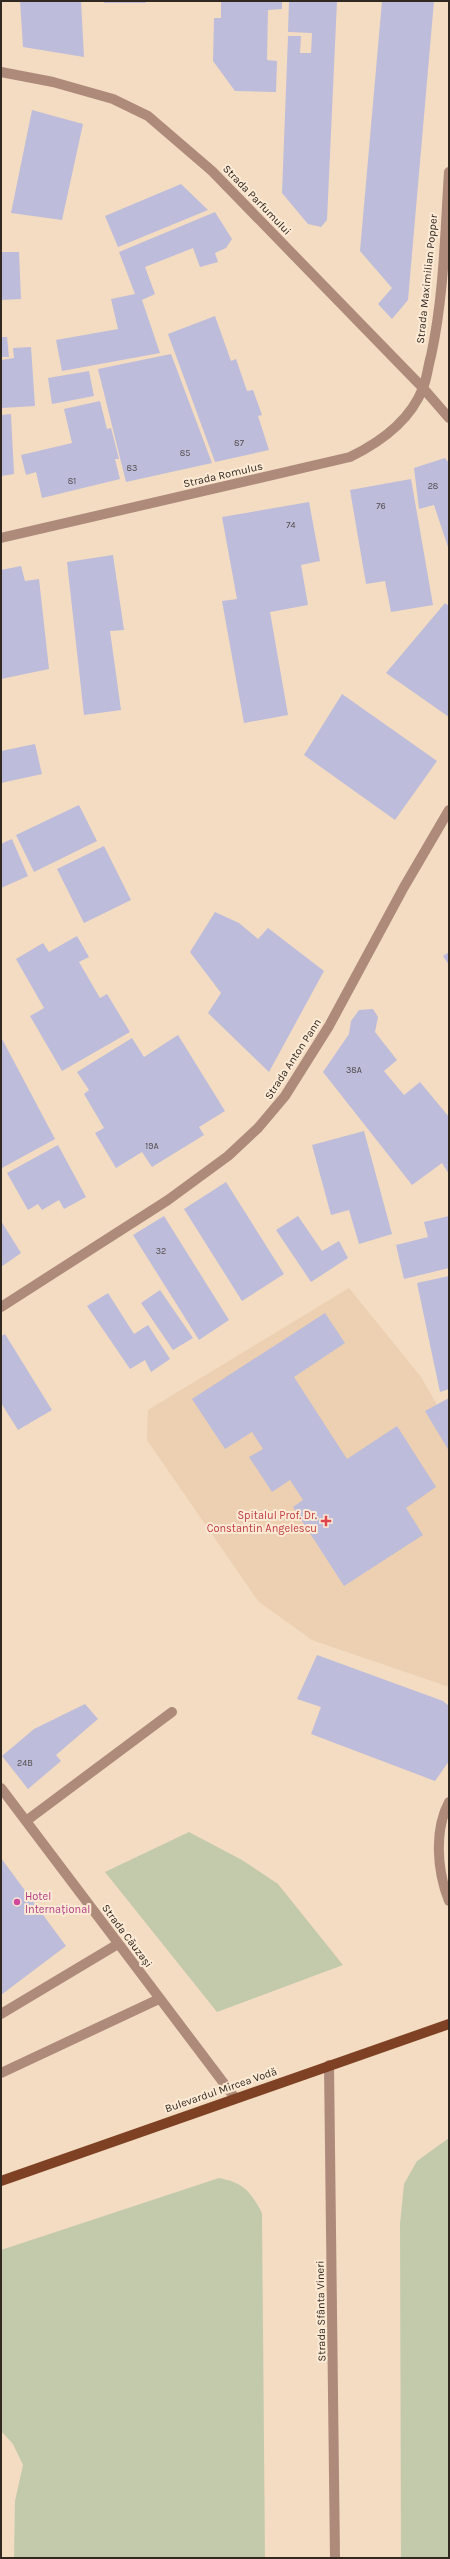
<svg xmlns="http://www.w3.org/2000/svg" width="450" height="2559" font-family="Karla,sans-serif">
	<rect width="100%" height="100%" fill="#f3dcc2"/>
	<path fill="#ecd0b1" d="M349 1288 421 1377 449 1426V1687L312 1640 258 1601 147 1440 148 1410Z"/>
	<path fill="#c3caab" d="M189 1832 242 1860 278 1884 343 1965 217 2012 105 1872Z
		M449 2138V2558H401L400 2224 404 2184 417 2161Z
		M219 2178C244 2183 250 2191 262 2213L265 2558H14L15 2501 23 2465 13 2444 1 2431V2250Z"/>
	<path fill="#bdbcda" d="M20 1H81L84 57 23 47Z
		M104 1H146V3H104Z
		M221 1H282V9L268 10 267 60 277 61 276 92 235 91 213 61 214 18H221Z
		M289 1H337L327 220 321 227 308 224 282 193 288 36H301L300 53H311L312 33 288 32Z
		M382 1H434L408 300 392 319 378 304 392 288 360 251Z
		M32 110 83 124 62 220 11 213Z
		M181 184 208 210 118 247 105 216Z
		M215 212 232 239 226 248 215 253 218 262 200 267 193 248 145 267 155 294 142 300 160 353 62 371 56 340 118 329 111 299 135 294 119 252Z
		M1 252H19L21 299 1 300Z
		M215 316 231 361 236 359 247 391 253 390 262 415 258 416 269 450 215 462 168 334Z
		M1 337H7L9 357H1Z
		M31 347 35 406 1 408V360L14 358 13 348Z
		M171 354 212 463 126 482 98 369Z
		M89 371 94 396 52 404 48 378Z
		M100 401 107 429 111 428 119 459H115L120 479 42 498 36 472 26 475 21 455 72 443 64 409Z
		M11 414 14 474 1 476V415Z
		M445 458 449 463V550L434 505 419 509 414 468Z
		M411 479 433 605 391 612 385 581 366 584 350 490Z
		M309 502 320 561 301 565 308 605 270 612 288 715 244 723 222 601 237 599 222 517Z
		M113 555 124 630 110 631 121 710 84 715 67 562Z
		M21 566 25 581 39 579 49 669 1 679V570Z
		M445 603 449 606V717L386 673Z
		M342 694 437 761 395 820 304 755Z
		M35 744 42 774 1 783V751Z
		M79 805 97 841 34 872 16 835Z
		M12 839 28 876 1 888V844Z
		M104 846 131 900 84 923 57 869Z
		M215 912 239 923 258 939 268 928 324 971 269 1072 208 1013 221 993 190 952Z
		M77 936 89 957 79 962 100 998 107 994 130 1032 62 1071 30 1016 44 1008 16 959 43 943 49 952Z
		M449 952V965L443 956Z
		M373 1009 378 1017 375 1032 397 1060 384 1071 404 1095 420 1082 449 1117V1174L442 1163 412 1185 323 1072 349 1034 351 1021 359 1010Z
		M178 1035 225 1111 199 1127 204 1135 152 1167 142 1152 116 1168 95 1133 104 1128 84 1094 89 1090 77 1072 132 1038 144 1057Z
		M1 1037 55 1139 2 1168 1 1166Z
		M364 1131 392 1234 359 1244 349 1210 331 1215 312 1145Z
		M58 1145 86 1197 64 1209 59 1200 42 1210 38 1204 28 1210 7 1173Z
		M226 1182 284 1274 242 1301 184 1209Z
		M164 1216 229 1320 199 1340 133 1235Z
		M298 1216 322 1251 339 1241 348 1258 311 1282 276 1230Z
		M449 1216V1268L404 1279 396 1245 428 1237 424 1222Z
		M1 1221 21 1253 1 1267Z
		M449 1276V1389L440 1392 417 1283Z
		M160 1290 193 1338 173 1350 141 1303Z
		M108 1293 134 1334 148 1325 170 1359 151 1372 145 1360 130 1369 87 1306Z
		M325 1313 345 1343 294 1377 347 1459 397 1426 436 1487 406 1508 423 1535 344 1586 293 1507 303 1500 290 1480 272 1492 249 1457 263 1449 252 1432 225 1449 192 1399Z
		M5 1334 52 1410 18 1430 1 1403V1336Z
		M449 1398V1451L425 1411Z
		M317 1655 443 1701 449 1706V1761L435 1781 311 1734 321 1707 297 1699Z
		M85 1704 98 1719 56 1755 61 1761 28 1789 2 1756 34 1729Z
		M1 1858 66 1946 1 1995Z"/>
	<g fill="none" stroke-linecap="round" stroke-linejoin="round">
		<path stroke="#ae8a7a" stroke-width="10" d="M1 72 53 82 113 99 148 116 212 171 423 388 449 418
			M1 538 350 457C381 442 410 421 423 388 427 378 428 366 431 356 444 296 445 233 449 172
			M1 1307 168 1200 228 1156 258 1128 285 1096 329 1026 404 887 449 810
			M1 1788 235 2098
			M449 1802C434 1830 437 1871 449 1901
			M26 1821 172 1712
			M1 2014 118 1944
			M329 2065 335 2558
			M1 2073 159 1999"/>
		<path stroke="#7e4124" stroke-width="10" d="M1 2181 449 2024"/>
	</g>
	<path fill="#e0444e" stroke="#fdead5" stroke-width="1.5" d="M324 1515h4v4h4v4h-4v4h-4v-4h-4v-4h4z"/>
	<circle fill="#d1479c" stroke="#fdead5" stroke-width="1.5" cx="17" cy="1902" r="4"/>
	<g text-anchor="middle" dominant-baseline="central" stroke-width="4" stroke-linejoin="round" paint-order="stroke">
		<g font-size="9" fill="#544d4e">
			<text x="239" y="443">87</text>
			<text x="185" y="453">85</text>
			<text x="132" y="468">83</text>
			<text x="72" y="481">81</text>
			<text x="433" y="486">28</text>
			<text x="381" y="506">76</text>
			<text x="291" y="525">74</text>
			<text x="354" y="1070">38A</text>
			<text x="152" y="1146">19A</text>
			<text x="161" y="1251">32</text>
			<text x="25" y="1763">24B</text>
		</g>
		<g font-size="11" fill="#31281f" stroke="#fdead5">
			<text transform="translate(257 200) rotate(46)">Strada Parfumului</text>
			<text transform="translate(427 279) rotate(-84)">Strada Maximilian Popper</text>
			<text transform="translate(223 475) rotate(-13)">Strada Romulus</text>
			<text transform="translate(293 1059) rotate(-57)">Strada Anton Pann</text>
			<text transform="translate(127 1936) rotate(53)">Strada Căuzași</text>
			<text transform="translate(221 2090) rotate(-19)">Bulevardul Mircea Vodă</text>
			<text transform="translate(321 2311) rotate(-91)">Strada Sfânta Vineri</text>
		</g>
		<g font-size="11" fill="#be3a42" stroke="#fdead5" text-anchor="end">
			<text x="317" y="1515">Spitalul Prof. Dr.<tspan x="317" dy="13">Constantin Angelescu</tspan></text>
		</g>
		<g font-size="11" fill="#b23c85" stroke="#fdead5" text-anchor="start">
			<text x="25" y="1896">Hotel<tspan x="25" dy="13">Internațional</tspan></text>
		</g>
	</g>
	<rect width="450" height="2559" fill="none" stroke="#31281f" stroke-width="4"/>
</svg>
